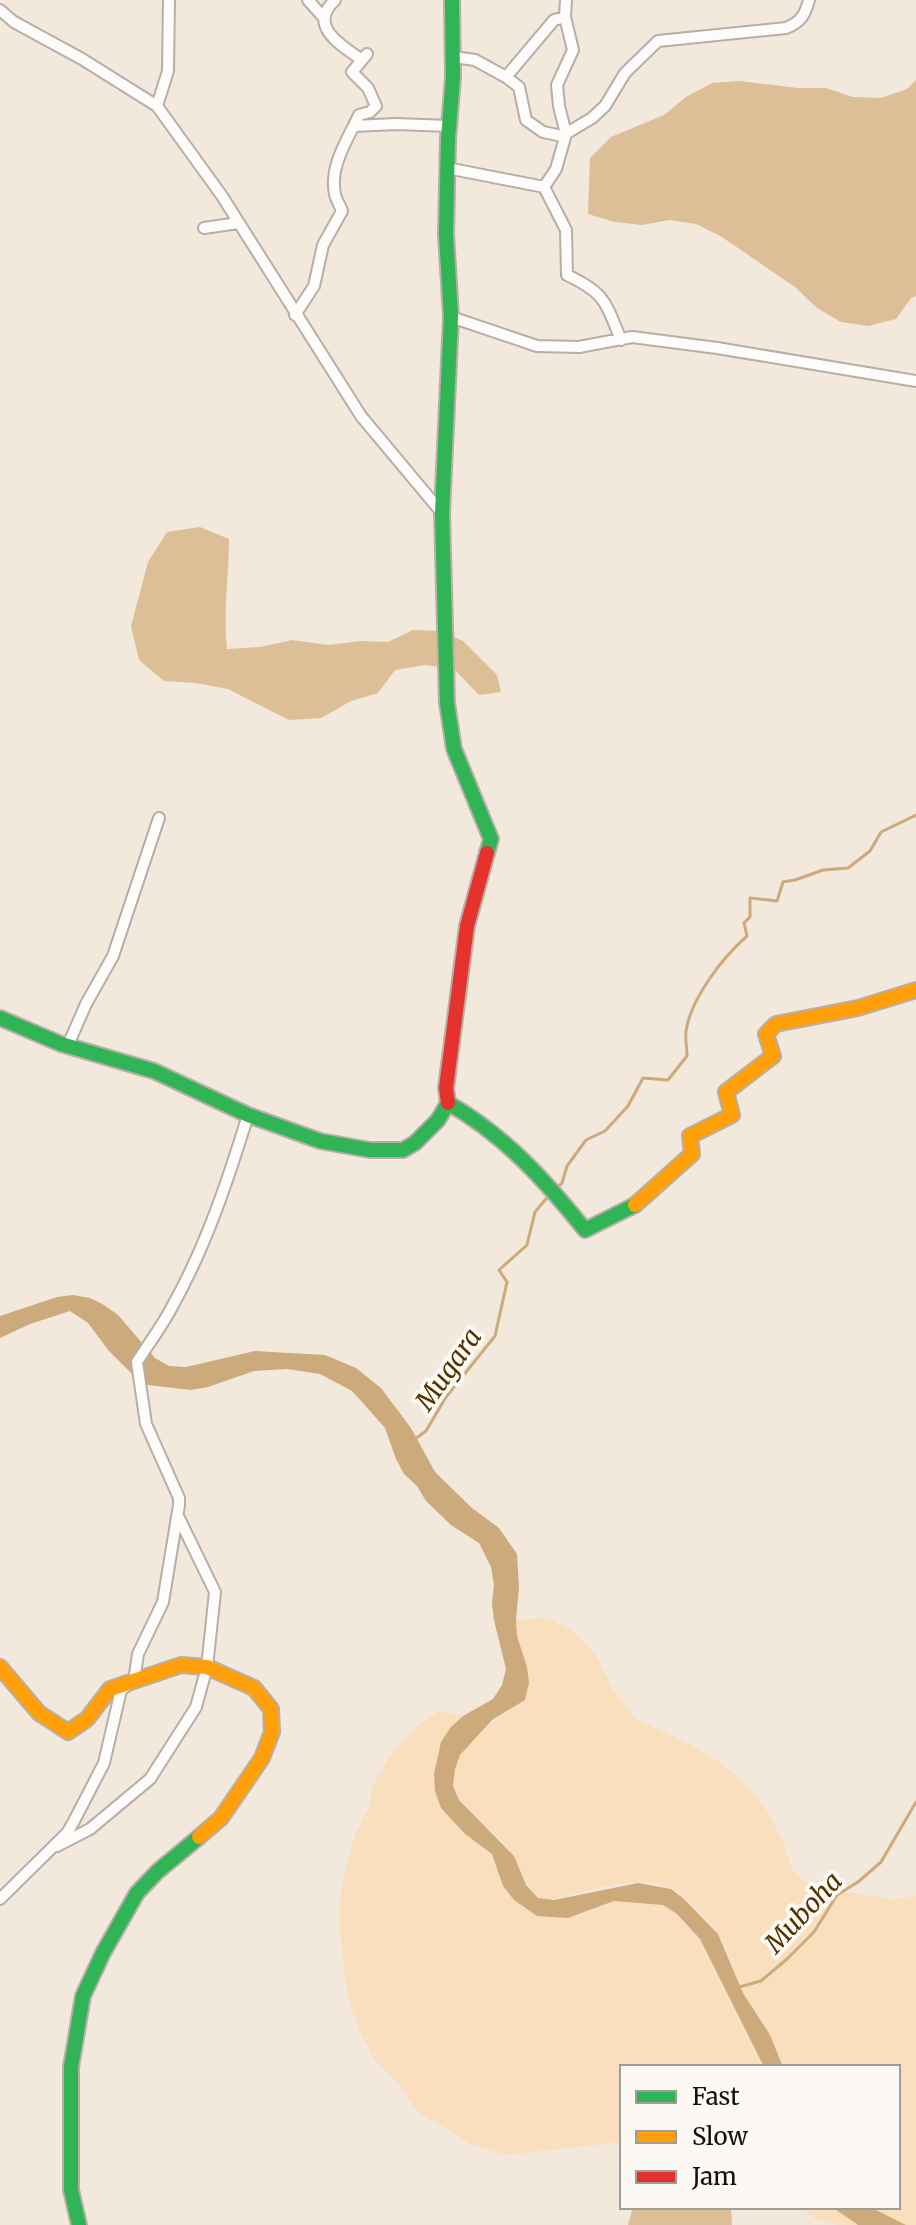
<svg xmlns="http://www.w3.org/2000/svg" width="916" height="2225" font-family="Merriweather,serif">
	<rect width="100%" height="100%" fill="#f2e8dc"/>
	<path fill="#f9dfbd" d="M547 1618 574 1631 597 1657 613 1689 634 1718 693 1746 722 1764 747 1785 767 1811 783 1841 793 1872 812 1886 895 1900 916 1895V2225H906L870 2207H898V2067H783C774 2041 759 2021 746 1998 737 1981 732 1964 725 1947 716 1927 692 1900 672 1889 644 1874 599 1888 570 1895 560 1897 552 1901 541 1898 527 1894 516 1857 504 1844 491 1829 473 1818 461 1802 435 1769 480 1725 508 1712L517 1636 516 1620Z
		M439 1711 463 1716 450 1728 441 1808 465 1834 493 1854 503 1886 514 1900 537 1916 583 1914 614 1901 663 1905 677 1914 700 1939 764 2067H622V2142L506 2155 473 2145 417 2111 398 2084 375 2061 361 2033 348 2000 340 1931V1899L346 1867 355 1835 368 1809 373 1785 391 1755 414 1729Z
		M802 2207H832L858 2225C835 2225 817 2225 802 2207Z"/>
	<path fill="#dcbf97" d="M916 80V296L911 298 896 319 868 326 841 322 817 308 795 287 722 237 696 224 669 220 642 225 615 222 588 214 590 158 611 137 664 115 686 97 712 83 739 81 798 88H826L853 97 881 98 907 89Z
		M200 527 229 539C229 577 223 611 227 649L260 647 292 640 328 645 361 641 388 642 413 630 441 631 463 641 497 675 501 692 479 695 454 669 425 665 395 670 378 693 351 701 321 718 289 720 228 689 196 683 164 681 139 660 131 626 148 562 167 532Z
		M633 2207H731L732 2225H628Z"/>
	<path fill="#cdaa7b" d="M73 1295 90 1298 104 1305 118 1315 155 1358 169 1366 186 1367 255 1351 325 1355 356 1368 381 1388 411 1428 435 1472 472 1508 499 1528 517 1554 519 1587 516 1620 517 1636 527 1667 529 1683 525 1700 492 1720 460 1755 455 1769 453 1786 459 1800 514 1856 526 1885 538 1898 554 1900 638 1883 671 1889 683 1898 718 1934 743 1993 770 2035 783 2067H764L700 1939 677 1914 663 1905 614 1901 568 1918 537 1916 514 1900 503 1886 492 1854 465 1834 441 1808 435 1791 434 1774 441 1742 450 1728 463 1716 493 1699 502 1685 506 1669 494 1620 492 1603 494 1585 491 1567 479 1543 451 1525 426 1501 417 1486 404 1474 396 1459 385 1428 363 1403 352 1391 320 1374 287 1369 254 1371 208 1387 191 1390 148 1385 133 1375 109 1351 88 1323 70 1311 30 1324 0 1338V1316L57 1297Z
		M832 2207H870L906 2225H858Z"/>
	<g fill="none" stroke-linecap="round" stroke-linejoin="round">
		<path stroke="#cdaa7b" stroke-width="3" d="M556 1188 562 1183 567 1166 586 1140 605 1131 628 1106 643 1078 668 1080 687 1056C687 1048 685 1039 686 1031 691 998 723 957 747 936L744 923 750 917V898L777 901 783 882 795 880 823 870 848 868 870 851 881 832 916 815
			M415 1439 426 1431 446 1397 495 1336 507 1282 499 1270 527 1245 535 1212 551 1193
			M739 1987 761 1981 787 1959 814 1932 837 1895 858 1882 881 1862 916 1802"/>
		<defs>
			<path id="street" d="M308 0 324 18
				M335 0C307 26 341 45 362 60
				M0 10 14 22 82 59 157 106 222 196 361 416 442 513
				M454 57 475 60 506 77 554 20 565 17
				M506 77 519 87 526 120 543 132 562 136 592 118 605 106 625 73 658 41 786 28C801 22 805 15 809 0
				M157 106 168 71 169 0
				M354 126 396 124 449 126
				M447 168 544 187 566 230 567 275C605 293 605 301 621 340
				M544 187 556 169 566 134 559 106 557 85 573 50 565 17 566 0
				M204 228 238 223
				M295 315 314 286 323 245 342 211C340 205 336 200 335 194 329 166 348 139 359 115L370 112 376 106 368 88 352 72 367 54
				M451 317 537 346 579 347 632 337 717 348 916 381
				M68 1045 86 1004 113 956 159 818
				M57 1846 90 1829 150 1779 196 1707 207 1667 215 1592 178 1516
				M0 1899 67 1833 74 1821 104 1763 121 1690 134 1681 138 1654 163 1602 179 1505V1498L146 1424 137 1362C149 1343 163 1325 173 1305 206 1246 228 1180 248 1115"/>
			<path id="fast" d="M452 0 453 77 448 139 446 234 451 317 442 513 447 703 454 749 491 839 487 853
				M0 1018 61 1044 154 1071 248 1115 320 1141 370 1150H403L415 1143 438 1120 448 1103C504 1135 545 1180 585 1230L635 1205
				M79 2225 71 2190V2067L83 1996 103 1953 137 1893 158 1871 199 1837"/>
			<path id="slow" d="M635 1205 692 1154 690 1136 732 1115 726 1092 773 1056 766 1034 776 1024 858 1008 916 990
				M0 1667 39 1713 68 1732 87 1719 110 1689 181 1665 207 1667 254 1688 271 1709 272 1732 262 1758 221 1818 199 1837"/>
			<path id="jam" d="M448 1103 446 1088 467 926 487 853"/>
		</defs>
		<use href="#street" stroke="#b7afa6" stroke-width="14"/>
		<use href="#fast" stroke="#b7afa6" stroke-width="18"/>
		<use href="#slow" stroke="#b7afa6" stroke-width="18"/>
		<use href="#jam" stroke="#b7afa6" stroke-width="18"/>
		<use href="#street" stroke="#fdfcfa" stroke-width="10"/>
		<use href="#fast" stroke="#30b455" stroke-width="14"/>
		<use href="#slow" stroke="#ff9f0a" stroke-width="14"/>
		<use href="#jam" stroke="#e5322d" stroke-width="14"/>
	</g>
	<g text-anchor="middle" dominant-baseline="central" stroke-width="8" stroke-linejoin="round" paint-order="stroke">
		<g font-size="26" font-style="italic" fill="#523400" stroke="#fcf9f4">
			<text transform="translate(448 1369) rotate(-55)">Mugara</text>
			<text transform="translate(803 1912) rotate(-47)">Muboha</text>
		</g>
	</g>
	<rect x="620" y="2065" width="280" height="144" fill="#fcf9f4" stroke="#a09c96" stroke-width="2"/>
	<rect x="636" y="2091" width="40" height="12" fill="#30b455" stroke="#a09c96" stroke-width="2"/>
	<text x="692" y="2105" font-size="24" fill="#161009">Fast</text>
	<rect x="636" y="2131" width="40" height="12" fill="#ff9f0a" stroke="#a09c96" stroke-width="2"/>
	<text x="692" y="2145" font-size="24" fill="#161009">Slow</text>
	<rect x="636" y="2171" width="40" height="12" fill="#e5322d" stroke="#a09c96" stroke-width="2"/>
	<text x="692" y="2185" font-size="24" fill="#161009">Jam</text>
</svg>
